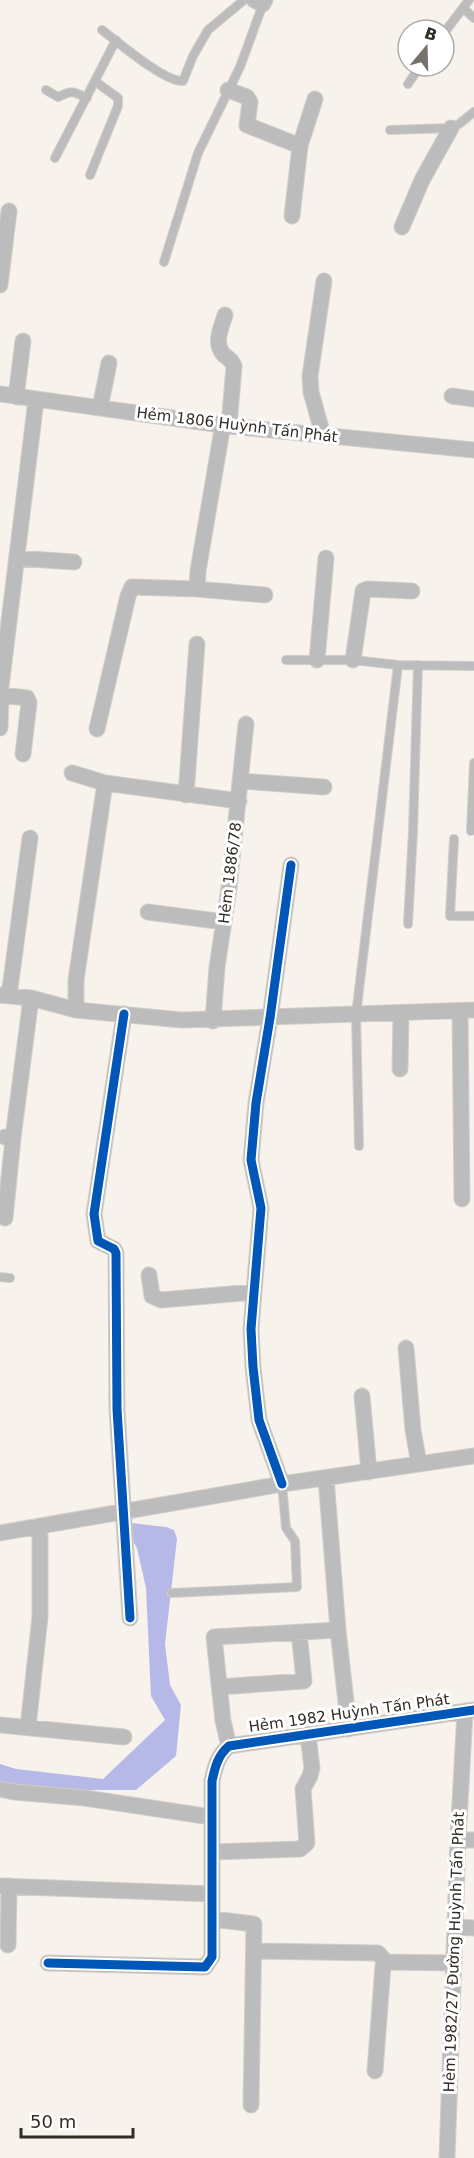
<svg xmlns="http://www.w3.org/2000/svg" width="474" height="2158" font-family="'DejaVu Sans',sans-serif">
	<rect width="100%" height="100%" fill="#f8f2ec"/>
	<path fill="#b6b8e7" d="M131 1523 166 1527 174 1530 177 1539 165 1644 170 1685 181 1705 176 1756 136 1790H38L0 1781V1764L16 1769 103 1779 165 1720 151 1696 146 1588 137 1548 129 1535Z"/>
	<g fill="none" stroke-linecap="round" stroke-linejoin="round">
		<defs>
			<path id="lane" d="M469 0 463 8 474 18
				M102 30C118 42 164 82 183 81L193 56 208 30 244 0
				M444 33 463 8
				M408 84 420 66
				M46 90 58 97C72 90 73 91 87 98
				M390 130 451 128 459 124 474 112
				M55 158 116 40
				M90 175 118 106V98L96 82
				M164 262 198 153 240 67 263 4
				M286 660H353L398 665 474 666
				M471 831 474 763
				M454 839 450 916H474
				M408 924 413 831 418 665
				M359 1146 356 1015 398 665
				M0 1277 10 1278
				M172 1593 297 1587 295 1541 286 1528 282 1484"/>
			<path id="street" d="M254 0 263 4 265 0
				M228 90 247 97 250 102 247 125 300 146 315 99
				M292 216 300 146
				M402 227 422 180 451 128
				M0 285 9 211
				M225 315C221 329 213 343 224 355 229 359 232 360 234 366L229 426
				M0 394 229 426 474 450
				M452 396 474 399
				M16 397 23 341
				M100 408 109 363
				M323 435 311 392 310 376 324 281
				M17 558 74 562
				M197 589 198 571 223 424
				M317 660 326 558
				M353 660 363 591 368 589 412 591
				M0 695 36 400
				M0 728 1 695 27 698 29 703 23 754
				M97 729 128 596 132 587 197 589 265 595
				M72 773 105 783 239 801
				M241 781 324 787
				M186 795 197 644
				M148 912 224 922
				M0 995 31 998 76 1010 182 1020 474 1010
				M9 996 30 838
				M76 1010V980L105 783
				M460 1011 462 1199
				M124 1014 94 1214 98 1241 114 1249 116 1253 117 1409 130 1618
				M213 1021 217 967 229 888 246 724
				M400 1069 401 1013
				M5 1137 13 1138 31 998
				M5 1218 13 1138
				M149 1275 152 1296 161 1300 254 1292
				M406 1348 413 1430 419 1464
				M362 1396 369 1472
				M326 1478 338 1630 349 1729
				M282 1484 259 1420 253 1367 251 1329 261 1208 251 1160 256 1103 270 1018 291 865
				M0 1533 282 1484 474 1456
				M219 1687 304 1681 299 1632
				M0 1725 124 1737
				M28 1727 40 1617V1526
				M229 1746 223 1721 214 1637 338 1630
				M0 1789 14 1792 85 1798 211 1817
				M458 1840H474
				M213 1852 300 1849 307 1843 303 1789 310 1776 312 1768 308 1735
				M0 1886 212 1894
				M212 1919 254 1924 251 2105
				M455 1927 474 1928
				M8 1945 9 1886
				M254 1951 378 1953 386 1962
				M48 1963 205 1967 212 1957V1781C215 1767 218 1755 229 1746L474 1710
				M375 2071 383 1966 386 1962 454 1963
				M447 2158 458 1840 465 1711"/>
		</defs>
		<use href="#lane" stroke="#d3cec9" stroke-width="10"/>
		<use href="#street" stroke="#d3cec9" stroke-width="17"/>
		<use href="#lane" stroke="#bcbcbd" stroke-width="8"/>
		<use href="#street" stroke="#bcbcbd" stroke-width="15"/>
		<defs>
			<path id="cycleway" d="M124 1014 94 1214 98 1241 114 1249 116 1253 117 1409 130 1618
				M282 1484 259 1420 253 1367 251 1329 261 1208 251 1160 256 1103 270 1018 291 865
				M48 1963 205 1967 212 1957V1781C215 1767 218 1755 229 1746L474 1710"/>
		</defs>
		<use href="#cycleway" stroke="#fff" stroke-width="13"/>
		<use href="#cycleway" stroke="#0057b8" stroke-width="9"/>
	</g>
	<g text-anchor="middle" dominant-baseline="central" stroke-width="6" stroke-linejoin="round" paint-order="stroke">
		<g font-size="15" fill="#312c26" stroke="#fff">
			<text transform="translate(237 425) rotate(7)">Hẻm 1806 Huỳnh Tấn Phát</text>
			<text transform="translate(230 873) rotate(-83)">Hẻm 1886/78</text>
			<text transform="translate(349 1713) rotate(-8)">Hẻm 1982 Huỳnh Tấn Phát</text>
			<text transform="translate(454 1952) rotate(-88)">Hẻm 1982/27 Đường Huỳnh Tấn Phát</text>
		</g>
	</g>
	<g transform="translate(426 48) rotate(19)"><circle r="28" fill="#ffffff" stroke="#adaba8" stroke-width="1.5"/>
	<path d="M0-4.5L10 22L0 15L-10 22Z" fill="#77716b"/>
	<text y="-9" font-size="16" font-weight="bold" text-anchor="middle" fill="#312c26">B</text>
	</g>
	<path d="M21 2128v9h112v-9" fill="none" stroke="#312c26" stroke-width="3"/>
	<text x="30" y="2128" font-size="18" fill="#312c26" stroke="#ffffff" stroke-width="4.5" paint-order="stroke">50 m</text>
</svg>
